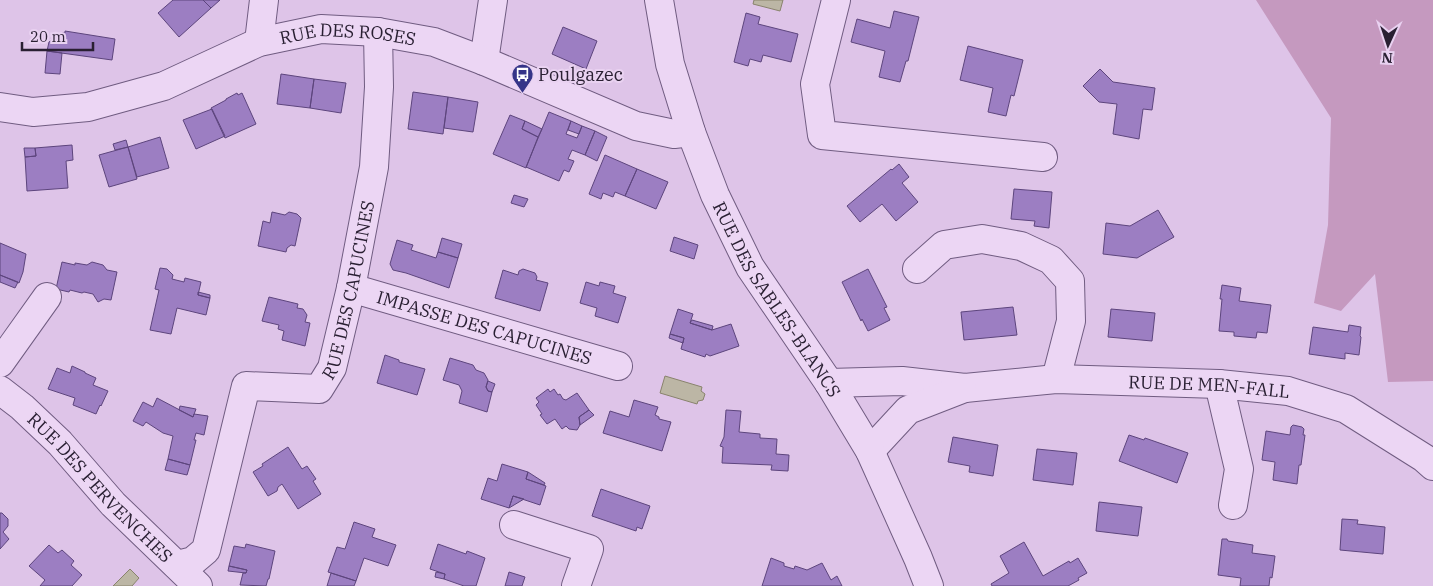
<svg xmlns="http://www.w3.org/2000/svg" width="1433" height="586" font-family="'IBM Plex Serif',serif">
	<rect width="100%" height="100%" fill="#dec4e8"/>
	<path fill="#c599bf" d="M1256 0H1433V381L1388 382 1375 274 1341 311 1314 303 1328 225 1331 118Z"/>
	<path fill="#bcb6a5" stroke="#89836d" d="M754 0H783L780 11 753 4Z
		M665 376 702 387 701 391 705 394 703 400 698 401 697 404 660 393Z
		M130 569 139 578 132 586H113Z"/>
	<path fill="#9c7ec2" stroke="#5d457d" d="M173 0H203L211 8 179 37 158 13Z
		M203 0H220L211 8Z
		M894 11 919 17 908 61H906L900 82 879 77 885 51 851 42 857 19 890 28Z
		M746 13 760 17 758 24 798 34 791 62 763 55 761 62 750 59 748 66 734 62Z
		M563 27 597 41 586 69 552 54Z
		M65 31 115 39 112 60 47 51 49 42 61 33H65Z
		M968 46 1023 60 1014 96 1011 95 1006 116 988 112 993 88 960 80Z
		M47 51 62 53 60 74 45 73Z
		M1100 69 1113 82 1155 88 1152 110 1143 109 1139 139 1113 134 1117 104 1099 102 1083 86Z
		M281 74 314 79 310 108 277 104Z
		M314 79 346 83 341 113 310 108Z
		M413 92 448 97 443 134 408 129Z
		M237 93 238 95 242 93 256 124 225 138 211 108 226 100V99Z
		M448 97 478 102 473 132 444 128Z
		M212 109 225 136 196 149 183 120Z
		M549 112 571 121 566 134 577 138 582 126 595 131 585 155 572 150 568 159 574 161 569 172 564 170 559 181 526 167Z
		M510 115 525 121 522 129 538 137 526 168 493 154Z
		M525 121 542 129 538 137 522 129Z
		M571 121 582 126 579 134 568 130Z
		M595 131 607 137 597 161 585 155Z
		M160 137 169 168 137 177 128 147Z
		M126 140 128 147 115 150 113 144Z
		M72 145 73 160 66 161 68 188 27 191 25 157 36 156 35 148Z
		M128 147 137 179 109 187 99 155Z
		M24 148H35L36 156 25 157Z
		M605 155 637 169 625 196 615 192 613 197 603 193 601 199 589 194Z
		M899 164 909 177 902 183 918 202 896 221 882 204 860 222 847 206 891 169 892 170Z
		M637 169 668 182 656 209 625 196Z
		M1014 189 1052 192 1049 228 1034 226 1035 221 1011 219Z
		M514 195 528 199 524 207 511 203Z
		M1158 210 1174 237 1137 258 1103 254 1106 223 1130 226Z
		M272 212 285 215 289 212 297 214 301 218 295 246 291 245 287 248 286 252 258 246 263 221 270 223Z
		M674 237 698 245 694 259 670 251Z
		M442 238 462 244 458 258 438 252Z
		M397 240 413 245 411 250 436 258 438 252 458 258 449 288 406 273 393 270 390 264Z
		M0 243 26 254 23 272 19 283 0 275Z
		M62 262 75 265V263L87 265 92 262 103 265 107 270 117 272 111 300 104 299 98 302 93 294 84 292 82 293 70 290 69 292 56 289Z
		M160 268 167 269 173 275 172 279 184 282 185 278 201 282 198 295 210 298 206 315 177 308 171 334 150 330 159 290 155 289Z
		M523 269 535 273 537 277 536 280 548 283 540 311 495 298 503 270 518 275 519 271Z
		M868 269 887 307 884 308 890 320 868 331 862 319 861 321 842 282Z
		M0 275 18 282 15 288 0 282Z
		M586 282 599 286 600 282 615 286 613 293 626 297 618 323 595 316 597 308 580 303Z
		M1222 285 1241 288 1239 301 1271 305 1267 333 1257 332 1256 338 1234 336V332L1219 331 1222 299H1220Z
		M198 292 210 295V298L198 295Z
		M269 297 298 304 297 308 303 309 307 315 305 322 310 323 305 346 282 340 284 331 278 329 279 325 262 321Z
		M1013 307 1017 335 964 340 961 312Z
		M678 309 693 314 690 323 712 330 731 324 739 346 710 356 706 354 705 357 681 349 684 338 670 334Z
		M1111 309 1155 313 1152 341 1108 337Z
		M692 320 713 326 712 330 690 323Z
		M1349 325 1361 327 1360 336 1361 337 1359 355 1345 353V359L1309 354 1313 327 1348 332Z
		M670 334 684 338 683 343 669 338Z
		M385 355 399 360V362L425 369 417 395 377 383Z
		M450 358 473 365 476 370 484 373 488 380 486 387 488 391 492 392 487 412 459 403 462 391 459 385 443 380Z
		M72 366 85 372V373L96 378 93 385 108 391 101 406 100 405 96 414 73 405 75 398 48 389 57 368 70 373Z
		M488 381 495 384 492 392 488 391 486 387Z
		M548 389 550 392 554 389 558 395 560 394 563 399 566 400 577 393 589 410 579 417 580 425 577 430 569 429 566 426 562 429 555 419 547 424 540 415 542 414 536 405 539 402 536 398Z
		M157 398 193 417 194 414 208 416 204 435 196 433 194 440H196L190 465 168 459 173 436 163 433 146 422 143 426 133 421 143 402 153 407Z
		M634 400 658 407 655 415 659 417V419L671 422 662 451 603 433 610 411 629 417Z
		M180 406 196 409 193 417 179 410Z
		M589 410 594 415 580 425 579 417Z
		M726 410 741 411 739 432 760 434V438L777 439 776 454 789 455 788 471 771 470 772 465 722 463 723 447 720 446 724 437Z
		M1293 425 1302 427 1304 429 1303 435H1305L1301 465H1299L1297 484 1273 480 1275 462 1262 460 1266 431 1290 435 1291 427Z
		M1129 435 1144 440 1145 438 1188 453 1177 483 1119 461Z
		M953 437 998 445 993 476 969 472 970 466 948 462Z
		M288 447 302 469 307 466 316 479 313 481 321 494 298 509 282 484 278 487 277 491 268 496 253 472 263 466 262 464Z
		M1037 449 1077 453 1073 485 1033 480Z
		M168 459 190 465 187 475 165 470Z
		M502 464 528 472 526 479 546 486 540 505 513 496 509 508 481 499 488 478 497 481Z
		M528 472 545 483 544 485 526 479Z
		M601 489 650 506 642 529 637 527 636 531 592 516Z
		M513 496 524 499 509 508Z
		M1099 502 1142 507 1138 536 1096 531Z
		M0 513H2L8 519V526L3 532 9 539 0 549Z
		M1342 519 1358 520 1357 524 1385 527 1383 554 1340 550Z
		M354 522 375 529 372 537 396 545 388 566 364 558 356 581 328 572 337 547 345 549Z
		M1222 539H1227L1228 541 1253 545 1252 553 1275 556 1272 578 1270 577 1269 586H1240L1241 578 1218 575Z
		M1024 542 1043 576 1069 561 1070 563 1078 558 1087 573 1078 578 1079 580 1068 586H992L991 584 1009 573 1000 556Z
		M246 544 275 551 269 579H268L266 586 240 585 243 573H246L247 570 229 566 234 546 245 548Z
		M438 544 466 554 467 551 485 558 476 586H464L444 579 445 574 430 569Z
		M49 545 58 553 62 550 74 561 71 565 82 575 72 586H40L45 580 29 566Z
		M771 558 784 563V566L794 569 795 566 807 570 822 563 831 580 837 576 842 586H762Z
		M229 566 247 570 246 573 228 571Z
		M436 572 445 574 444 579 435 577Z
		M509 572 525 577 522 586H505Z
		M331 573 356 581 354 586H327Z"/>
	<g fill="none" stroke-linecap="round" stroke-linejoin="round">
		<defs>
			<g id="minor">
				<path d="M836 0 815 84 822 135 1043 157"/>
				<path d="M259 42 264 0"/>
				<path d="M484 61 493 0"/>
				<path id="s1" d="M0 107 33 112 88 107 164 86 259 42 321 29 378 32 434 42 484 61 636 126 674 134 691 132"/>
				<path d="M917 269 944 245 982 239 1021 246 1051 260 1070 281 1071 321 1056 379"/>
				<path id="s2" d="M351 288 618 366"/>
				<path d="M0 363 47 297"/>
				<path id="s3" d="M829 383 902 381 965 388 1056 379 1219 384 1288 391 1346 409 1424 458 1433 466"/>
				<path d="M1219 384 1239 469 1233 505"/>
				<path id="s4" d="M0 390 22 407 60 443 113 504 198 586"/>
				<path d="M870 451 908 410 962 389"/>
				<path d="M514 525 589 549 576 586"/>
				<path id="s5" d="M177 565 193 561 206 550 246 386 319 389 332 368 351 288 374 167 379 87 378 32"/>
			</g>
			<g id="tertiary">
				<path id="s6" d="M659 0 670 64 691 132 715 195 750 267 829 383 870 451 918 558 929 586"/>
			</g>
		</defs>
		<use href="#minor" stroke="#705c81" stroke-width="30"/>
		<use href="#tertiary" stroke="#705c81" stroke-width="30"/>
		<use href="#minor" stroke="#ecd6f4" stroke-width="28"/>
		<use href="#tertiary" stroke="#ecd6f4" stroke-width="28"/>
	</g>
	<defs>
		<symbol id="bus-pin" viewBox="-11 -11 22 30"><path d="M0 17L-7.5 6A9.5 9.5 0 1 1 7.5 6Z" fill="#353488" stroke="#e9d2f1"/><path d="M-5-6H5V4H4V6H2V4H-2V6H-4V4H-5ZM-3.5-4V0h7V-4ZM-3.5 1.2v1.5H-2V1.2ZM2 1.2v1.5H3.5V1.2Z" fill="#fff"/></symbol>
	</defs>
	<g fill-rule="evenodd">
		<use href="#bus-pin" x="510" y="62" width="25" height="34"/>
	</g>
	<g text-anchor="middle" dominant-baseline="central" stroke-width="4" stroke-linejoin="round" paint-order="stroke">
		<g font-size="18" fill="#291f32" stroke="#e9d2f1">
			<text stroke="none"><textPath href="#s1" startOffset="362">RUE DES ROSES</textPath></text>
			<text stroke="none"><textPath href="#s5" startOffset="380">RUE DES CAPUCINES</textPath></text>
			<text stroke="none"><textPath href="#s6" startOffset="325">RUE DES SABLES-BLANCS</textPath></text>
			<text stroke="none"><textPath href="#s2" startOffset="139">IMPASSE DES CAPUCINES</textPath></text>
			<text stroke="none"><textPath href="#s3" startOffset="381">RUE DE MEN-FALL</textPath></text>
			<text stroke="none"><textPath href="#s4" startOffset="140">RUE DES PERVENCHES</textPath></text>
		</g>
		<g font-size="18" fill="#291f32" stroke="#e9d2f1" text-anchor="start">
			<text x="538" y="74">Poulgazec</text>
		</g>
	</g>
	<g transform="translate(1388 45) rotate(183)" stroke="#e9d2f1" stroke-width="4" paint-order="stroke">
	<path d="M0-4L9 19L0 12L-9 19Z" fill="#291f32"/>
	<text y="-8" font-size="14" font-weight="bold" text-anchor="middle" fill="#291f32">N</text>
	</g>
	<path d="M22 42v8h71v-8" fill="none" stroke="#291f32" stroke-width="2.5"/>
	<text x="30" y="42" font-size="15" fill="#291f32" stroke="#e9d2f1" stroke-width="4" paint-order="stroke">20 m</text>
</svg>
